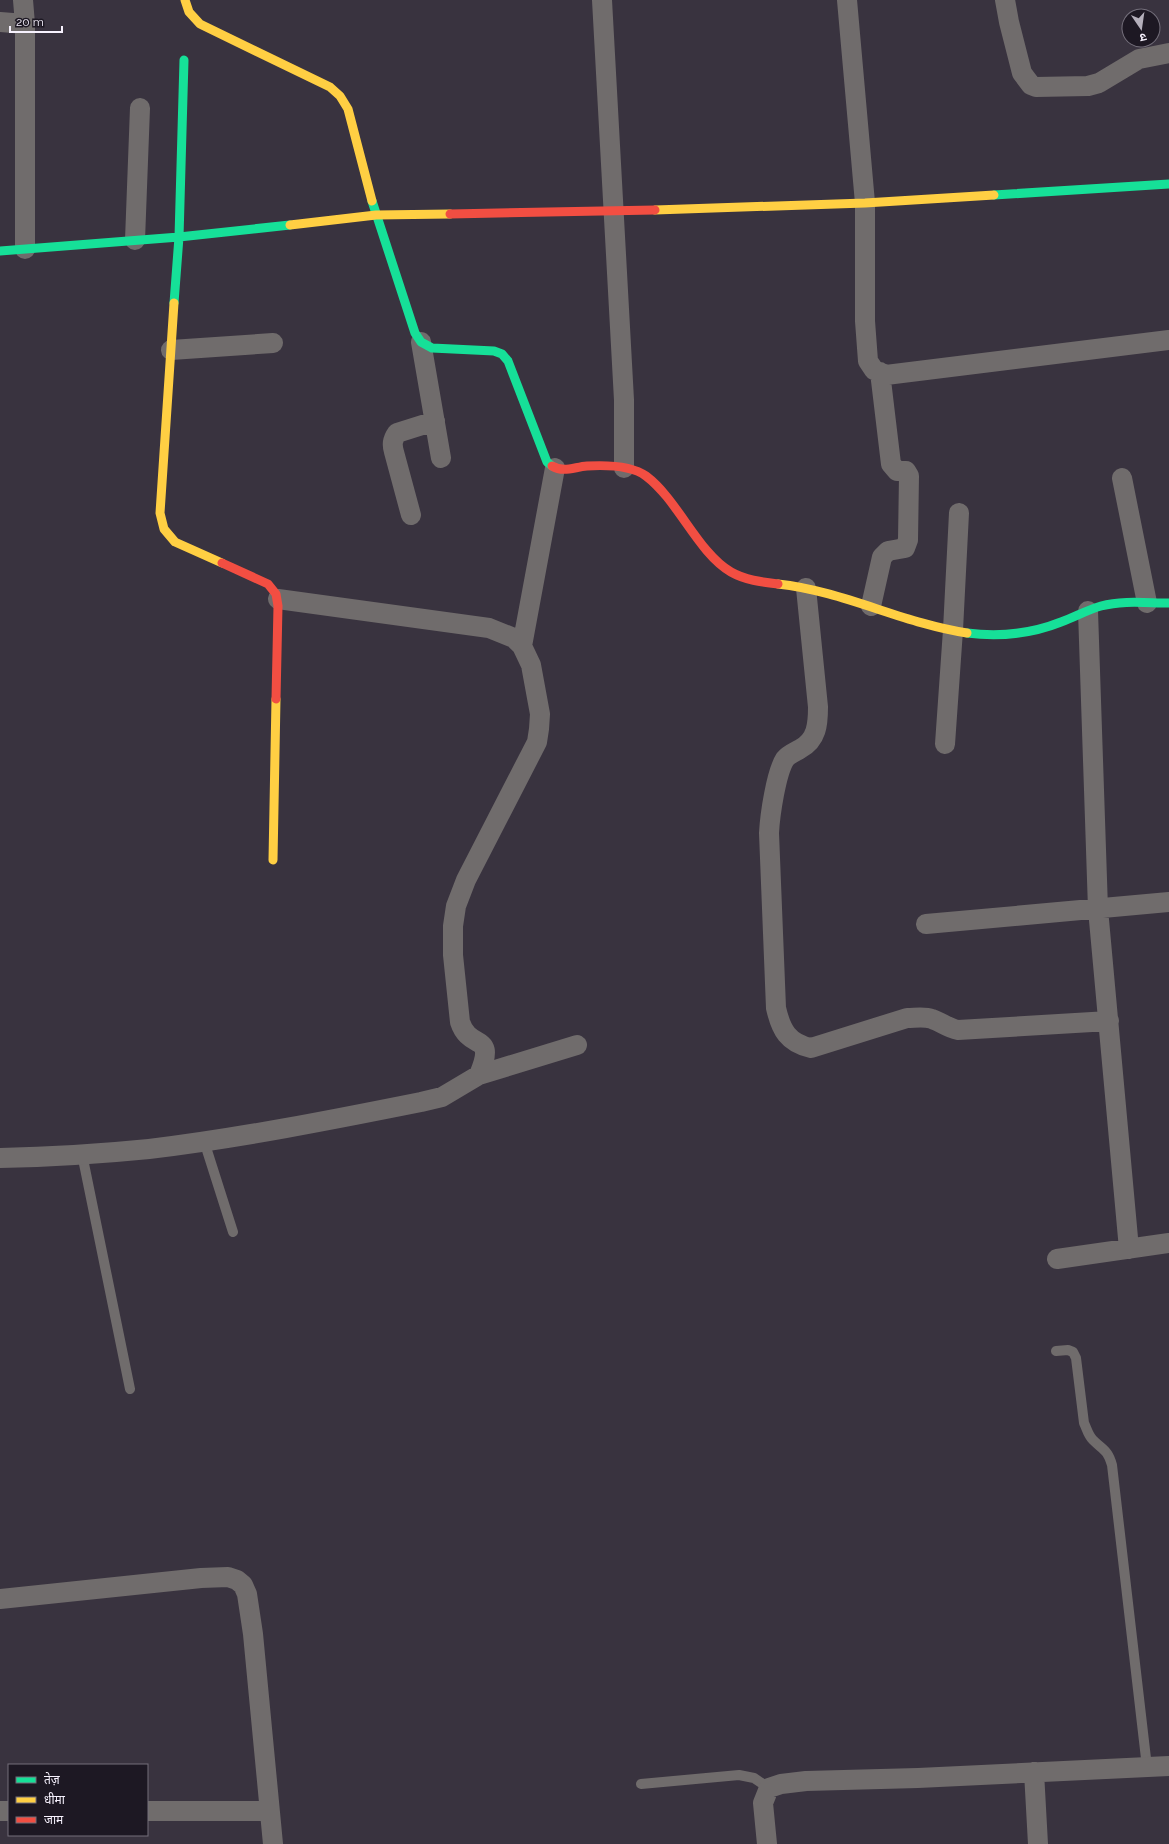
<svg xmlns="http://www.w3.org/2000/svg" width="1169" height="1844" font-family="Raleway,'Noto Sans Devanagari',sans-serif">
	<rect width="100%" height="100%" fill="#39333f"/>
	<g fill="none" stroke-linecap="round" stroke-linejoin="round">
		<path stroke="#706c6c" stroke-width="10" d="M204 1141 233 1232
			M82 1154 130 1389
			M1056 1351 1068 1350 1073 1352 1076 1358 1084 1423C1087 1429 1088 1435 1093 1440 1103 1450 1108 1450 1112 1465L1147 1767
			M641 1784 739 1775 754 1778 769 1788"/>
		<path stroke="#706c6c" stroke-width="20" d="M23 0 25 24V249
			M602 0 624 400V468
			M847 0 865 203V321L868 361 874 370 886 375 1169 340
			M1005 0 1009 22 1022 73 1031 85 1036 87 1088 86 1099 83 1139 59 1169 53
			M0 22 25 24
			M135 240 140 108
			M421 342 441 458
			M171 350 273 343
			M1122 478 1147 603
			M411 515 394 452C392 445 392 440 397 433L435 421
			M806 588 818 707C818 724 817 740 800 749 795 752 789 754 785 759 776 773 770 815 769 833L776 1008C781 1030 788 1043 811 1048L907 1018C915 1018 924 1016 932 1019 941 1022 948 1028 958 1030L1109 1021
			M278 599 489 628 514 638 522 646 531 665 540 714 539 729 537 742 466 880 456 906 453 926V955L460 1022C470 1052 497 1031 479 1075
			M871 606 882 557 888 551 905 548 908 540 909 476 906 471H897L891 464 880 372
			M1088 611 1098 909 1129 1249
			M522 646 555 468
			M945 744 953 630 959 513
			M926 924 1169 902
			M0 1158C50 1157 99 1154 149 1149 240 1138 331 1120 421 1102L442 1097 479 1075 577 1045
			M1057 1259 1169 1243
			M0 1599 201 1578 228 1577 237 1580 243 1585 247 1594 253 1634 273 1844
			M1034 1772 1038 1844
			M0 1811H9
			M147 1811H269
			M767 1844 763 1803 769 1788 781 1784 806 1781 918 1778 1169 1766"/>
		<path stroke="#16e098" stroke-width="9" d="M994 195 1169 184
			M372 201 415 333 421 342 432 348 494 351 502 354 508 361 547 462 552 466
			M0 251 179 237 290 225
			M174 303 179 237 184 60
			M967 633C1000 637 1031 634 1061 622 1075 617 1087 610 1101 606 1123 600 1147 603 1169 603"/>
		<path stroke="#ffcf43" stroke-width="9" d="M185 0 189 12 200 24 330 87 340 96 348 109 372 201
			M655 210 865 203 994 195
			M290 225 376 215 450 214
			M174 303 160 513 164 529 175 542 222 563
			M778 584C843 591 902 623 967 633
			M273 860 276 699"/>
		<path stroke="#f24e42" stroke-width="9" d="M450 214 655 210
			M552 466C564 473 574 467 587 466 605 465 631 465 646 476 678 500 698 553 731 572 745 580 761 582 778 584
			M222 563 268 584 276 594 278 606 276 699"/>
	</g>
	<rect x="8" y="1764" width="140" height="72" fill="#1d1823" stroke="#746f7b"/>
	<rect x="16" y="1777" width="20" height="6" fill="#16e098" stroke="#746f7b"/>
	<text x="44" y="1784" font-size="12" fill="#f7f2fe">तेज़</text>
	<rect x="16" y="1797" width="20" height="6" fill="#ffcf43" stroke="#746f7b"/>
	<text x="44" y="1804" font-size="12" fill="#f7f2fe">धीमा</text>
	<rect x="16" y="1817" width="20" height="6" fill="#f24e42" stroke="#746f7b"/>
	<text x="44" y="1824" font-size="12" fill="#f7f2fe">जाम</text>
	<g transform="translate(1141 28) rotate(167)"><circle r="19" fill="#1d1823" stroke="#746f7b"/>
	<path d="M0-3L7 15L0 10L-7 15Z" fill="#b4afbb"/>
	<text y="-6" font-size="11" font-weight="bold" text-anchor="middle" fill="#f7f2fe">उ</text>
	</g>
	<path d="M10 26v6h52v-6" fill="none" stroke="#f7f2fe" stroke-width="2"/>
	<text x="16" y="26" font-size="12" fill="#f7f2fe" stroke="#1d1823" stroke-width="3" paint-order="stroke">20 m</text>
</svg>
